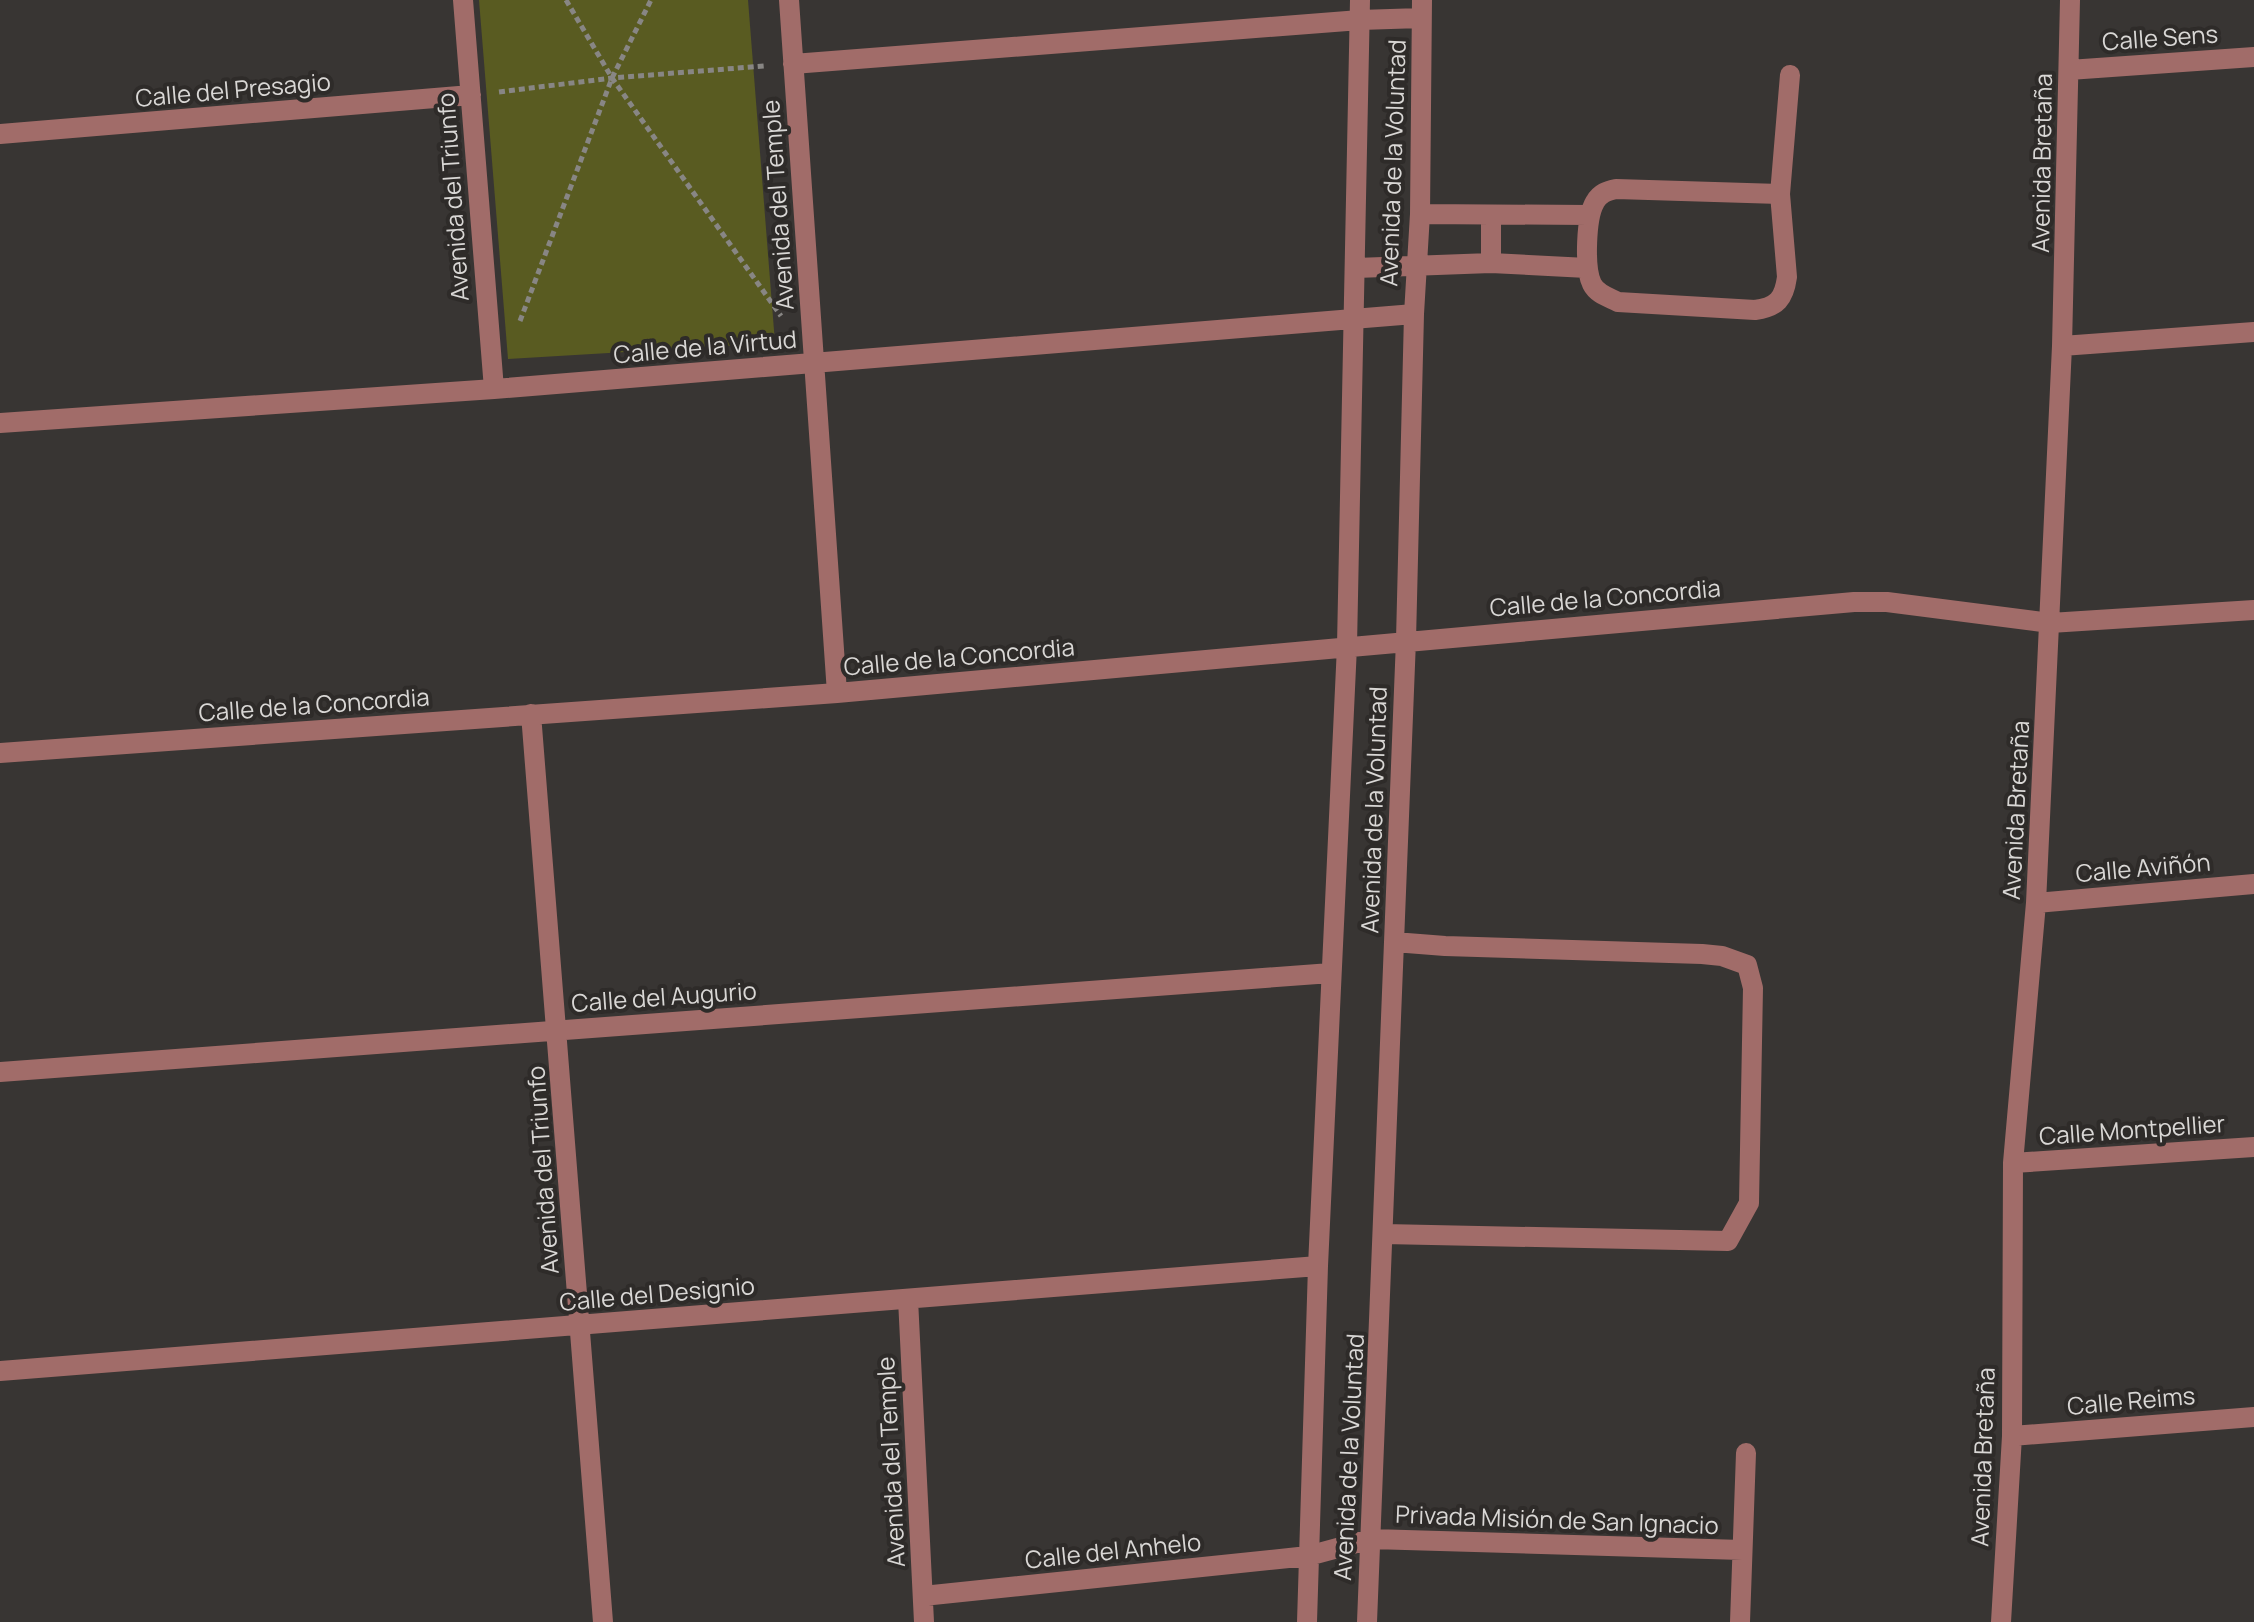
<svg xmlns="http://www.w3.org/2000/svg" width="2254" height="1622" font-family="Manrope,sans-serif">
	<rect width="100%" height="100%" fill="#383533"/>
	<path fill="#595b21" d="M479 0H748L775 343 508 359Z"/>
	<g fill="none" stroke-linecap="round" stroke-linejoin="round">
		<path stroke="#888684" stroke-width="5" stroke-dasharray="6 4" stroke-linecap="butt" d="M566 0 612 78 781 316
			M499 92 612 78 764 66
			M520 321 612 78 651 0"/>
		<path stroke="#a16c69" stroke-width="20" d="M463 0 494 389
			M789 0 837 693
			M793 64 1360 20 1421 18
			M2069 70 2254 57
			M0 134 471 95
			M1616 189 1780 194 1787 277C1784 299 1777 307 1755 310L1618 302C1608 297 1597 294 1592 284 1584 268 1586 217 1595 202 1600 193 1607 191 1616 189Z
			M1780 194 1790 75
			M1420 214 1589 215
			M1491 263V215
			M1356 268 1491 263 1587 268
			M2062 346 2254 332
			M0 423 494 389 1414 314
			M531 714 603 1622
			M0 753 837 693 1854 602H1887L2050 623 2254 610
			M2036 903 2254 884
			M0 1072 1331 973
			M2013 1163 2254 1147
			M1384 1234 1728 1241 1749 1203 1753 988 1747 965 1722 956 1702 954 1445 946 1394 942
			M908 1299 924 1622
			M0 1371 1318 1266
			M2012 1436 2254 1417
			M923 1596 1308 1556 1371 1539 1742 1550
			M1307 1622 1318 1266 1347 646 1360 0
			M1367 1622 1406 640 1414 314 1420 214 1422 0
			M1740 1622 1746 1453
			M2001 1622 2012 1436 2013 1163 2036 903 2062 346 2070 0"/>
	</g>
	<g text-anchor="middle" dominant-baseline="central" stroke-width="8" stroke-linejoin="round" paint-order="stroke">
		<g font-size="24" fill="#d9d7d5" stroke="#2e2b29">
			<text transform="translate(2160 37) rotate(-4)">Calle Sens</text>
			<text transform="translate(233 89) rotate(-5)">Calle del Presagio</text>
			<text transform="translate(1392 163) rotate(-88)">Avenida de la Voluntad</text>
			<text transform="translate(2041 163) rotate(-89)">Avenida Bretaña</text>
			<text transform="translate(452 197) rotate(-94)">Avenida del Triunfo</text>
			<text transform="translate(777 205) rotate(-94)">Avenida del Temple</text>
			<text transform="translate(705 346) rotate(-5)">Calle de la Virtud</text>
			<text transform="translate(1605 597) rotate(-5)">Calle de la Concordia</text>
			<text transform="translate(959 656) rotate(-5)">Calle de la Concordia</text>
			<text transform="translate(314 704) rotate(-4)">Calle de la Concordia</text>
			<text transform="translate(1373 810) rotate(-88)">Avenida de la Voluntad</text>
			<text transform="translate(2015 810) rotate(-87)">Avenida Bretaña</text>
			<text transform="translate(2143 867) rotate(-5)">Calle Aviñón</text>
			<text transform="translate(664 996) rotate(-4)">Calle del Augurio</text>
			<text transform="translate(2132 1129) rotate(-4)">Calle Montpellier</text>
			<text transform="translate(542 1170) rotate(-94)">Avenida del Triunfo</text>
			<text transform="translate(657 1293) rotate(-5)">Calle del Designio</text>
			<text transform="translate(2131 1400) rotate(-5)">Calle Reims</text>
			<text transform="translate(1348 1457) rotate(-87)">Avenida de la Voluntad</text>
			<text transform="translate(1982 1457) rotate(-88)">Avenida Bretaña</text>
			<text transform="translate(890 1462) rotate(-93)">Avenida del Temple</text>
			<text transform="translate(1557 1519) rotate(2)">Privada Misión de San Ignacio</text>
			<text transform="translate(1113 1550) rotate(-6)">Calle del Anhelo</text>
		</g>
	</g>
</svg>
